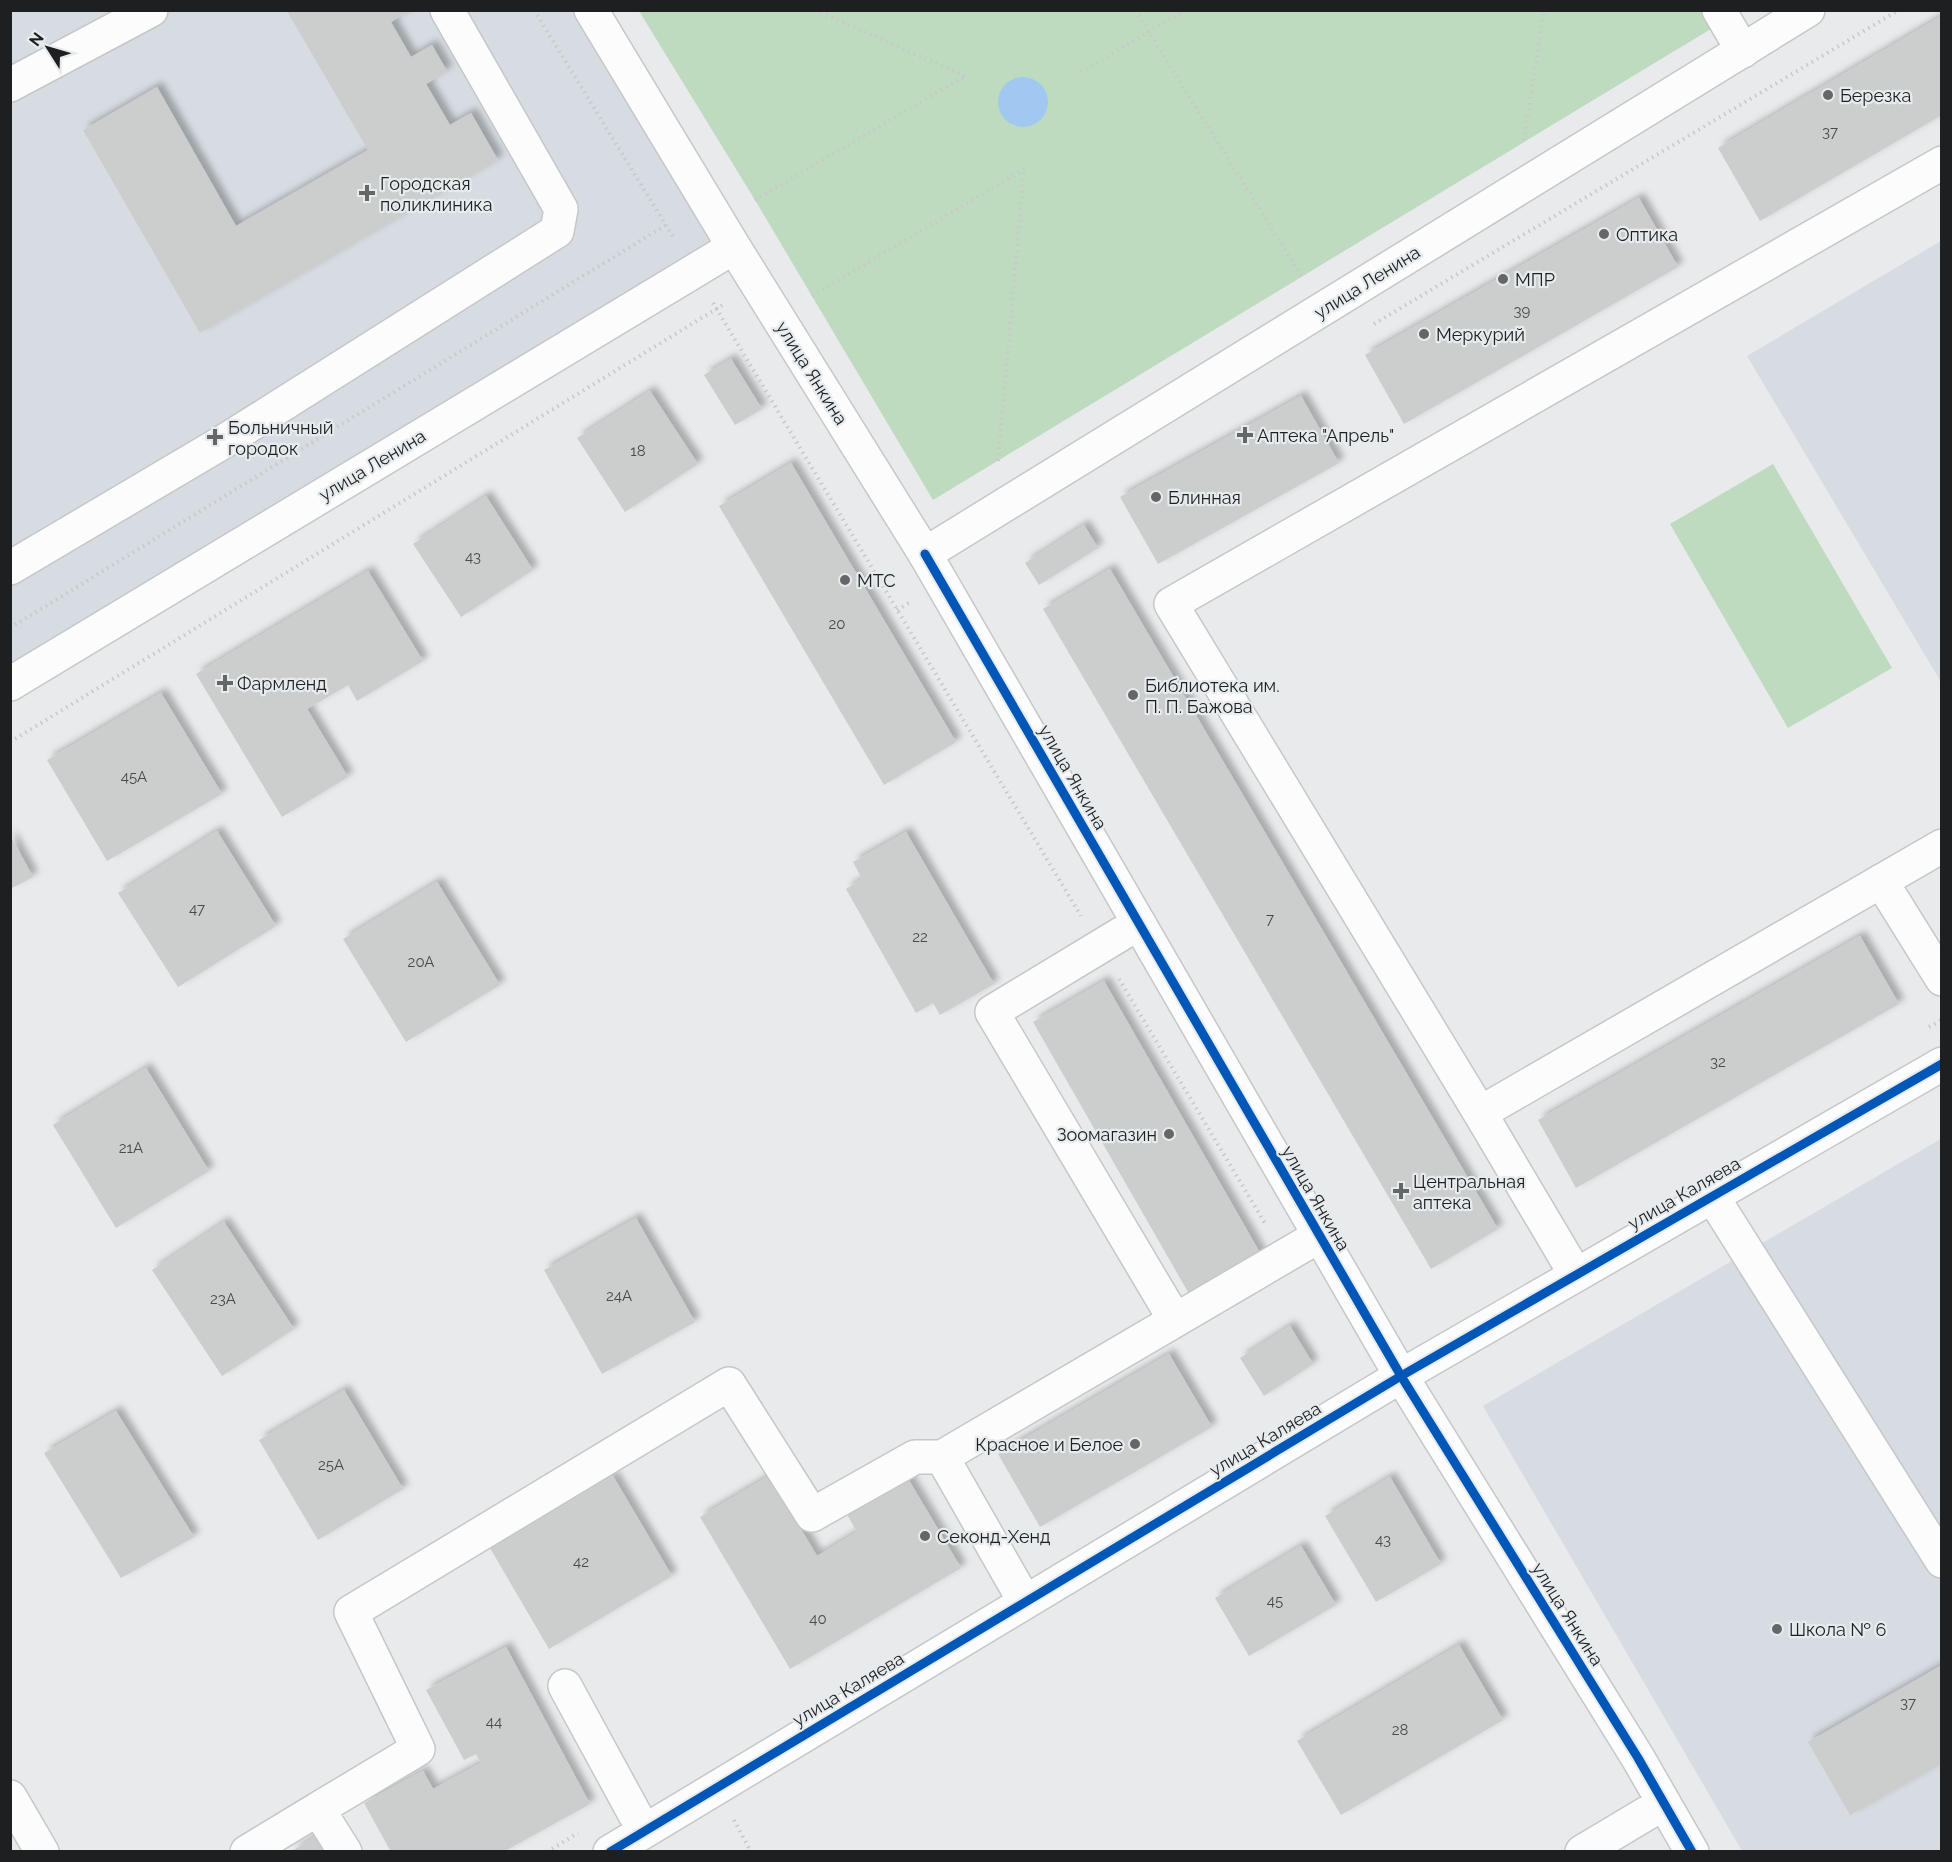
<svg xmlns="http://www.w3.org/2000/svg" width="1952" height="1862" font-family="Raleway,sans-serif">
	<defs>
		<filter id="shadow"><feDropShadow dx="5.5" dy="-5.5" stdDeviation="3" flood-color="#0004"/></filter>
	</defs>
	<rect width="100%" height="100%" fill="#e8eaec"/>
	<path fill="#d6dce2" d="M11 11H591L734 247 11 684Z
		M1941 241V682L1747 356Z
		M1941 1139V1851H1742L1483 1406Z"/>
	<path fill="#bedbbf" d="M1718 10 1724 21 933 500 755 200 639 11Z
		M1773 464 1892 668 1788 728 1670 524Z"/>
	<path fill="#a1c8f0" d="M998 102a25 25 0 1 1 50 0a25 25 0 1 1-50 0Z"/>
	<path fill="#cccdcd" filter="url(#shadow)" d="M289 10H411L391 22 411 57 432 45 447 71 426 84 450 125 471 113 498 160 200 333 83 130 157 87 236 226 368 150 287 11Z
		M1942 16V115L1760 221 1718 148Z
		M1639 198 1678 267 1404 424 1365 355Z
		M731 359 762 409 735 425 704 375Z
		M650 391 698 464 625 512 577 438Z
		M1301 396 1339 463 1158 564 1120 497Z
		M791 463 956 742 884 785 719 506Z
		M486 496 533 570 461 617 413 544Z
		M1084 525 1098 548 1039 585 1025 563Z
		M1110 569 1498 1229 1431 1269 1043 609Z
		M368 571 423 661 357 701 348 685 307 709 348 777 282 817 196 674Z
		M161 693 222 794 107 861 47 760Z
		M217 831 276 926 178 987 118 893Z
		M906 832 994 984 940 1015 933 1003 916 1013 846 889 862 879 853 862Z
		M10 835 33 877 10 889Z
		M437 882 500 985 406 1042 343 939Z
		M1860 936 1899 1004 1576 1188 1538 1120Z
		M1104 981 1263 1258 1192 1299 1033 1022Z
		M146 1068 209 1171 116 1228 53 1125Z
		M636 1218 695 1322 602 1374 544 1270Z
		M224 1222 294 1329 222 1376 152 1270Z
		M1290 1326 1313 1364 1264 1396 1240 1358Z
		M1169 1354 1212 1427 1040 1527 998 1454Z
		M344 1390 403 1489 318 1540 259 1440Z
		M116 1411 194 1537 121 1578 44 1453Z
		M613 1476 672 1576 549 1649 490 1548Z
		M769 1476 817 1556 857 1532 846 1513 907 1477 961 1568 790 1669 700 1517Z
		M1390 1477 1441 1564 1376 1602 1325 1516Z
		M1301 1546 1336 1605 1249 1656 1215 1598Z
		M1459 1645 1503 1720 1341 1815 1297 1741Z
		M506 1647 590 1804 503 1852H391L364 1803 423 1771 433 1789 481 1763 476 1754 464 1760 426 1690Z
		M1942 1665V1763L1850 1815 1808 1742Z
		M315 1837 324 1852H290Z"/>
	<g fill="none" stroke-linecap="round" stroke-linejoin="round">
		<defs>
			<path id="minor" d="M1719 10 1743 51
				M10 85 151 10
				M925 554 1401 1376 1638 1758 1692 1852
				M10 568 223 442 557 231 561 209 447 10
				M1881 881 1942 979
				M1139 923 992 1012 1175 1320
				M1480 1113 1942 846
				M1712 1196 1942 1561
				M1576 1275 1480 1113 1171 604 1942 163
				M942 1457 1319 1236
				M565 1686 644 1831
				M10 1797 42 1852
				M247 1852 318 1809
				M345 1852 318 1809 418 1749 351 1612 729 1384 812 1515 915 1457H942L1025 1602
				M610 1852 1401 1376 1942 1064
				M1582 1852 1664 1803"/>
			<path id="major" d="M591 10 734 247 925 554 1808 10
				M10 684 734 247"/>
		</defs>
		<use href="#minor" stroke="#c5c7c9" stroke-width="36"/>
		<use href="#major" stroke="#c5c7c9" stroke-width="36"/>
		<path stroke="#c8c8c9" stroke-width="4" stroke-dasharray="1.5 4.5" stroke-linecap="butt" d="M534 10 675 240
			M815 10 965 76
			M1135 10 1302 277
			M1081 72 1185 10
			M1524 140 1544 10
			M755 200 965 76
			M812 296 1024 169
			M713 303 1081 916
			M1374 324 1899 10
			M998 461 1024 169
			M897 610 912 601
			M10 628 666 225
			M10 742 726 303
			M1119 979 1266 1225
			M1929 1027 1942 1020
			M734 1820 751 1852
			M547 1852 578 1833"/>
		<use href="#minor" stroke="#fcfcfc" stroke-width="33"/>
		<use href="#major" stroke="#fcfcfc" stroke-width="33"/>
		<defs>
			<path id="cycleway" d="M925 554 1401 1376 1638 1758 1692 1852
				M610 1852 1401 1376 1942 1064"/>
		</defs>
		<use href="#cycleway" stroke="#e6ebee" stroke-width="13"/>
		<use href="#cycleway" stroke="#0057b8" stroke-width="9"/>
	</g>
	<g fill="#656667" stroke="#e6ebee" stroke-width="2">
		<circle cx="1828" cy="95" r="6"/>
		<path d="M364 184h6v6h6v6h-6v6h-6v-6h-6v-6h6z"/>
		<circle cx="1604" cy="234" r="6"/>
		<circle cx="1503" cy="279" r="6"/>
		<circle cx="1424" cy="334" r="6"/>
		<path d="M1242 426h6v6h6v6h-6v6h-6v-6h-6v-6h6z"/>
		<path d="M212 428h6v6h6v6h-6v6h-6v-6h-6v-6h6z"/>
		<circle cx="1156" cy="497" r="6"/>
		<circle cx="845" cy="580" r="6"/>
		<path d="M222 674h6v6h6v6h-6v6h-6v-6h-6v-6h6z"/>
		<circle cx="1133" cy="695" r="6"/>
		<circle cx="1169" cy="1134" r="6"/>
		<path d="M1398 1182h6v6h6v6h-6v6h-6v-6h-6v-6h6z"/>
		<circle cx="1135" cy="1444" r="6"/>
		<circle cx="925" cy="1536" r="6"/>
		<circle cx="1777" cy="1629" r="6"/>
	</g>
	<g text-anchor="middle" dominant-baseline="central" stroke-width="4.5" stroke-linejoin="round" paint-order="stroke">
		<g font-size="15" fill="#4a4a4b">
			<text x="1830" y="132">37</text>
			<text x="1522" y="311">39</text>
			<text x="638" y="451">18</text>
			<text x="473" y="557">43</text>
			<text x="837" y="624">20</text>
			<text x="134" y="777">45А</text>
			<text x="197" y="909">47</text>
			<text x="1270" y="919">7</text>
			<text x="920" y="937">22</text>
			<text x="421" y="962">20А</text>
			<text x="1718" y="1062">32</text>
			<text x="131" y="1148">21А</text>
			<text x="619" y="1296">24А</text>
			<text x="223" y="1299">23А</text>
			<text x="331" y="1465">25А</text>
			<text x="1383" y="1540">43</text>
			<text x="581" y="1562">42</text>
			<text x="1275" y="1601">45</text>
			<text x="818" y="1619">40</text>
			<text x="1908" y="1703">37</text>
			<text x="494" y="1722">44</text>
			<text x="1400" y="1730">28</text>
		</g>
		<g font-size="18" fill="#1e1f20" stroke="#e6ebee" text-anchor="start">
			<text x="1840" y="95">Березка</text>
			<text x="380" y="183">Городская<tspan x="380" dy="21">поликлиника</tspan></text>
			<text x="1616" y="234">Оптика</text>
			<text x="1515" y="279">МПР</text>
			<text x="1436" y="334">Меркурий</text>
			<text x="228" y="427">Больничный<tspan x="228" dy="21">городок</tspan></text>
			<text x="1257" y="435">Аптека "Апрель"</text>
			<text x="1168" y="497">Блинная</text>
			<text x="857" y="580">МТС</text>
			<text x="237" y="683">Фармленд</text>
			<text x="1145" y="685">Библиотека им.<tspan x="1145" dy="21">П. П. Бажова</tspan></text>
			<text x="1157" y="1134" text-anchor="end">Зоомагазин</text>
			<text x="1413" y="1181">Центральная<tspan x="1413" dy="21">аптека</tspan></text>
			<text x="1123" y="1444" text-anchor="end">Красное и Белое</text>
			<text x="937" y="1536">Секонд-Хенд</text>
			<text x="1789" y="1629">Школа № 6</text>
		</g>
		<g font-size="18" fill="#1e1f20" stroke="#e6ebee">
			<text transform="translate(1367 282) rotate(-32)">улица Ленина</text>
			<text transform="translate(812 373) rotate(58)">улица Янкина</text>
			<text transform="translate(372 465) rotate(-31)">улица Ленина</text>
			<text transform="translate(1073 777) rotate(60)">улица Янкина</text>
			<text transform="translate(1684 1193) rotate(-30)">улица Каляева</text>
			<text transform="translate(1316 1198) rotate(60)">улица Янкина</text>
			<text transform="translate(1265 1439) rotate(-31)">улица Каляева</text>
			<text transform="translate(1568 1614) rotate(58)">улица Янкина</text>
			<text transform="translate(848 1689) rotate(-31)">улица Каляева</text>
		</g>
	</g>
	<rect width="1952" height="1862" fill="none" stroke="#1e1f20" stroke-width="24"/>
	<g transform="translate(48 48) rotate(307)" stroke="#e6ebee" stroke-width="4.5" paint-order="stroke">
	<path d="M0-4.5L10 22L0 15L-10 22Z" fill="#1e1f20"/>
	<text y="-9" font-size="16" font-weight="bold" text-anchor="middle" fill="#1e1f20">N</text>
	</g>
</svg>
